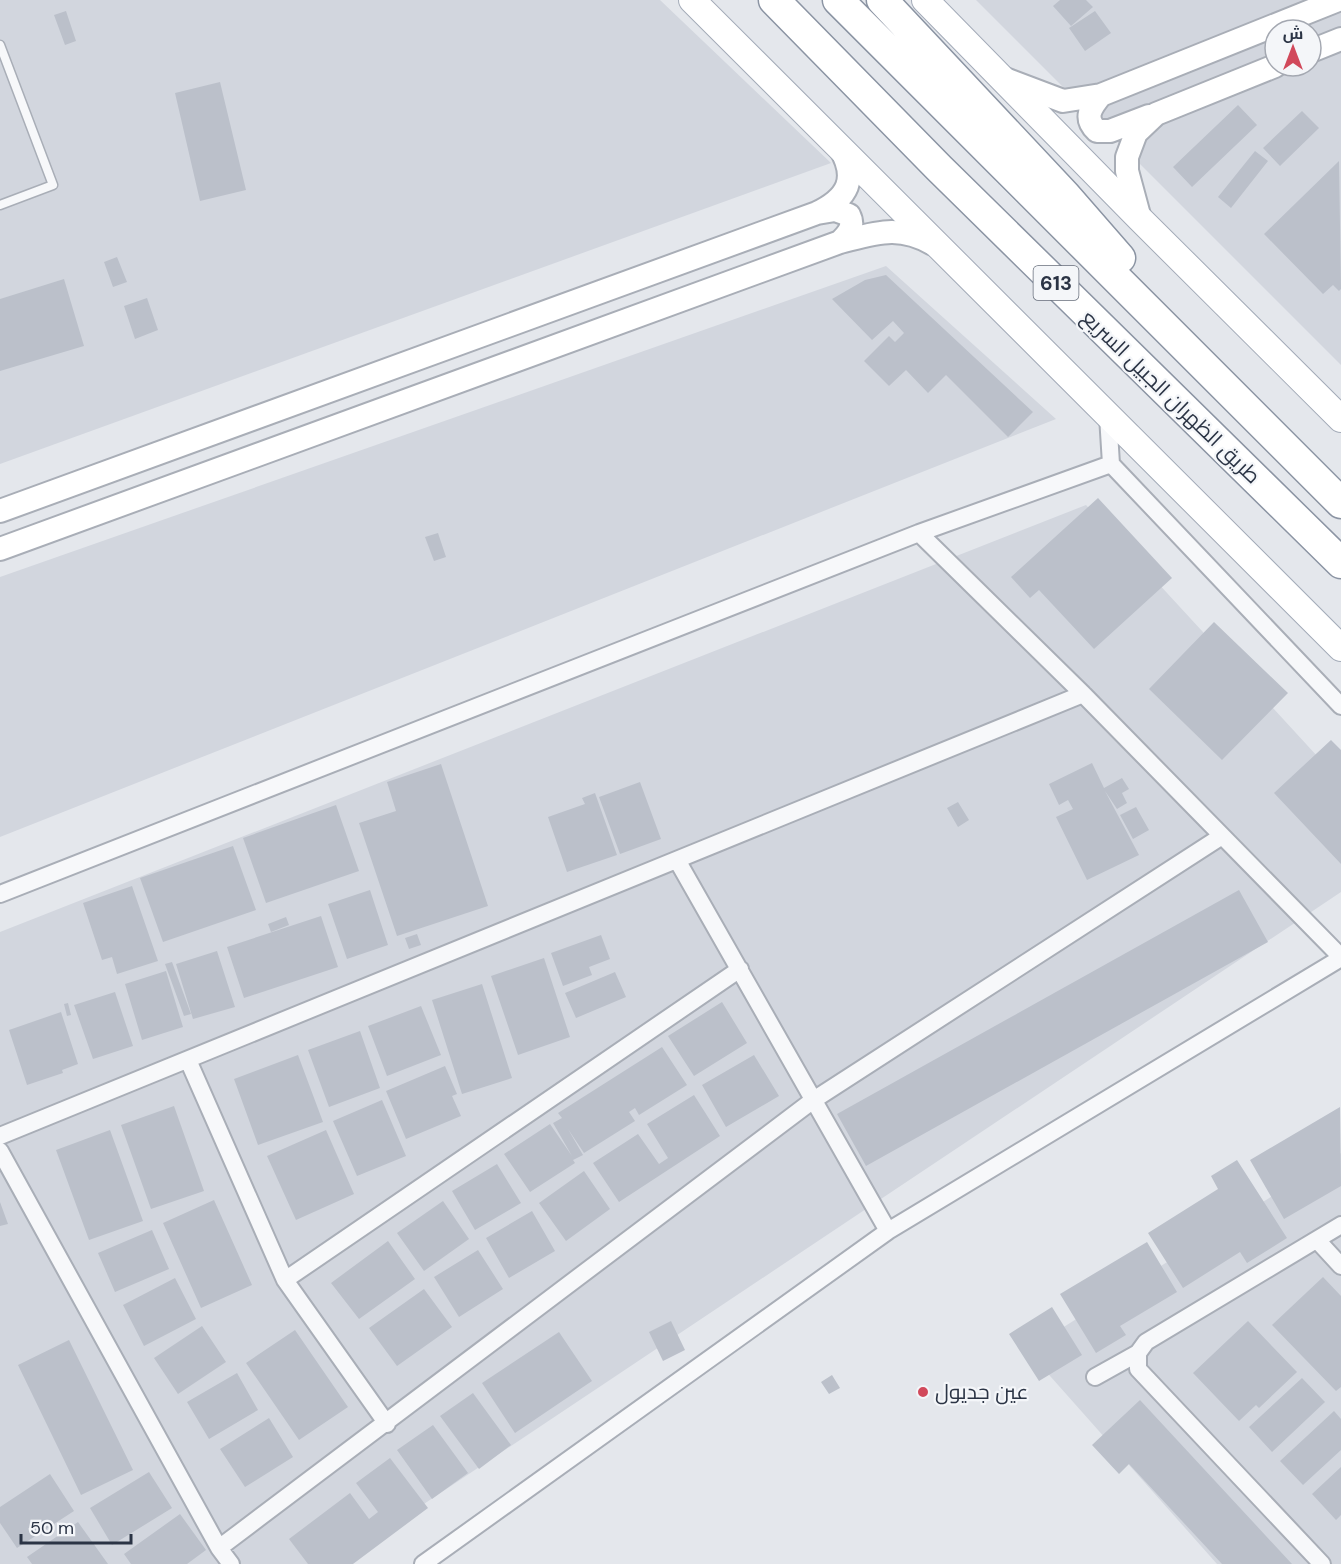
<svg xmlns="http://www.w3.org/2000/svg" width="1341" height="1564" font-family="'DM Sans',Cairo,sans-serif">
	<rect width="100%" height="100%" fill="#e4e7ec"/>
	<path fill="#d2d6de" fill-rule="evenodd" d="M0 0H660L831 163 0 464Z
		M976 0H1341V365ZM1275 30H1311V66H1275Z
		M886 266 1056 419 0 837V577Z
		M1086 505 1341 782V892L334 1564H0V932Z
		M1341 1153V1564H1217L1027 1350Z"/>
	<path fill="#bbc0ca" d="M1060 0H1086L1093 7 1071 26 1053 6Z
		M66 11 76 41 65 45 54 15Z
		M1095 11 1111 33 1085 51 1069 28Z
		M220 82 246 190 200 201 175 93Z
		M1238 105 1257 125 1192 187 1173 167Z
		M1302 111 1319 128 1280 166 1263 148Z
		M1255 151 1268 161 1231 208 1218 197Z
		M1339 161 1341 289 1339 291 1333 285 1323 294 1264 234Z
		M117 257 127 282 113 287 104 262Z
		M886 275 1033 412 1008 437 946 375 928 393 906 370 889 386 864 361 889 336 895 342 904 333 893 321 872 340 832 299 865 280Z
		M64 279 84 346 0 371V299Z
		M147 298 158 330 135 339 124 306Z
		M1098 498 1172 578 1094 649 1039 590 1030 598 1011 577Z
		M438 533 446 557 434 561 425 537Z
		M1214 622 1288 693 1222 760 1149 689Z
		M1331 740 1341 750V864L1274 793Z
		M1092 763 1104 788 1122 778 1129 789 1122 793 1127 803 1117 809 1105 791 1139 855 1087 880 1056 817 1073 809 1068 800 1059 805 1049 784Z
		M441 764 488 906 397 936 359 823 396 811 387 782Z
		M640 782 661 839 620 854 599 797Z
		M595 793 617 855 567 872 548 817 585 804 582 798Z
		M958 802 969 820 958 827 947 808Z
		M336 805 359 871 266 903 243 838Z
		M1136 807 1149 830 1133 839 1120 815Z
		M233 846 256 910 163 942 140 878Z
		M132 886 158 961 117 974 112 957 102 960 83 903Z
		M370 890 388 945 347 959 328 904Z
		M1239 890 1268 942 866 1166 837 1114Z
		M321 916 338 967 244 998 227 947Z
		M286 917 289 925 271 932 268 924Z
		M417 934 421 945 409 949 405 938Z
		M601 935 610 959 589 967 592 975 563 986 551 953Z
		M217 951 235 1007 193 1019 176 964Z
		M544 958 570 1037 518 1055 491 976Z
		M172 962 191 1014 184 1016 165 964Z
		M166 971 183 1027 142 1040 125 984Z
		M615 972 626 997 576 1018 565 993Z
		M482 984 512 1078 462 1094 432 1000Z
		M115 992 133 1046 93 1059 74 1005Z
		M722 1002 747 1043 694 1076 668 1036Z
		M68 1003 71 1015 67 1016 64 1004Z
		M421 1006 441 1055 387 1076 368 1026Z
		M61 1012 78 1064 62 1070 63 1073 27 1085 9 1030Z
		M360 1031 380 1088 329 1107 308 1050Z
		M662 1047 687 1085 639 1115 635 1108 629 1112 635 1121 584 1153 568 1129 583 1155 573 1160 575 1163 530 1192 504 1154 550 1124 572 1156 553 1123 562 1118 558 1113Z
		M298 1055 323 1122 258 1145 234 1079Z
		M754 1055 779 1096 726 1127 702 1085Z
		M445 1066 457 1094 452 1096 461 1116 406 1139 386 1091Z
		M694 1095 720 1136 619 1202 593 1163 638 1134 659 1164 668 1158 647 1124Z
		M382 1100 406 1156 357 1176 333 1121Z
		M174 1106 204 1191 151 1209 121 1125Z
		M1340 1107 1341 1186 1284 1219 1250 1160Z
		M110 1130 143 1221 89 1240 56 1150Z
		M326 1130 354 1194 296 1220 267 1156Z
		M1237 1160 1287 1238 1247 1263 1240 1252 1183 1288 1148 1233 1218 1189 1211 1176Z
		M497 1164 521 1203 475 1230 452 1191Z
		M584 1171 610 1209 566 1241 539 1203Z
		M214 1200 252 1285 201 1308 163 1223Z
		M443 1201 469 1239 424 1271 397 1233Z
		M0 1202 8 1224 0 1226Z
		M532 1211 555 1251 509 1278 486 1238Z
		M152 1230 169 1269 115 1292 98 1253Z
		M388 1241 415 1279 359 1319 331 1283Z
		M1147 1242 1177 1292 1120 1326 1126 1335 1096 1353 1060 1294Z
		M478 1250 503 1289 459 1317 434 1277Z
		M1323 1277 1341 1296V1387L1336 1391 1272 1325Z
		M175 1278 196 1319 144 1346 123 1305Z
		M424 1289 452 1327 397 1366 369 1328Z
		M1052 1307 1082 1355 1039 1381 1009 1334Z
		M671 1321 685 1350 663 1361 649 1332Z
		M1248 1321 1297 1372 1259 1408 1256 1405 1239 1421 1193 1373Z
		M202 1326 226 1362 178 1394 154 1358Z
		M295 1330 348 1407 299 1440 246 1363Z
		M559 1332 592 1381 515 1433 482 1383Z
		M69 1340 133 1470 81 1495 18 1365Z
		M237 1373 258 1410 209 1439 187 1402Z
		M832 1375 840 1388 829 1394 821 1382Z
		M1302 1378 1325 1402 1272 1452 1249 1427Z
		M473 1393 511 1445 479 1469 440 1416Z
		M1140 1400 1292 1564H1222L1129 1464 1119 1474 1092 1445Z
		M1334 1411 1341 1419V1450L1303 1485 1280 1461Z
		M269 1418 293 1457 245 1487 220 1449Z
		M433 1425 468 1473 432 1499 397 1450Z
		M390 1458 428 1508 353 1564H308L289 1539 350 1493 369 1519 378 1512 356 1483Z
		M1341 1467V1515L1336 1520 1312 1494Z
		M149 1472 172 1508 112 1545 90 1508Z
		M50 1474 74 1511 17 1548 0 1523V1507Z
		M180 1514 206 1550 187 1564H131L124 1554Z
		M78 1522 108 1564H32L27 1557Z"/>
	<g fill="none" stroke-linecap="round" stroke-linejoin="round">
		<defs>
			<path id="lane" d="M0 45 53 185 0 205"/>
			<path id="street" d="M1108 416 1111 464
				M919 533 1083 694 1341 957
				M677 860 888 1231
				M0 894 919 533 1111 464 1341 706
				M188 1060 285 1280 387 1424
				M0 1136 1083 694
				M0 1151 219 1548 231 1564
				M1317 1240 1341 1266
				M285 1280 740 969
				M1095 1377 1138 1353
				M219 1548 812 1101 1222 836
				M423 1564 888 1231 1341 958
				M1322 1564 1138 1369V1353L1146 1342 1341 1225"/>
			<path id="secondary" d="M1311 51 1341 39
				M1005 79 1063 101 1101 95 1338 0
				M1101 95C1091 107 1083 118 1097 131H1110L1149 116
				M817 213 835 210 849 215C855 227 848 234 840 242
				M1140 219 1127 171V157L1136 133 1156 114 1275 66
				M0 511 817 213C848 198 858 179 840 148
				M0 549 840 242C876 233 899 224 933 244"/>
			<path id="primary" d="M692 0 1341 648
				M925 0 1140 219 1341 419"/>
			<path id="highway" d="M774 0 939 168 1341 563
				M838 0 1341 503
				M882 0 1066 196 1120 258"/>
		</defs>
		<use href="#lane" stroke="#a9aeb7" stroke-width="11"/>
		<use href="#street" stroke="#a9aeb7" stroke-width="20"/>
		<use href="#secondary" stroke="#a9aeb7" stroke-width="26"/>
		<use href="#primary" stroke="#a3abb8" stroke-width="28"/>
		<use href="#highway" stroke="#8b94a3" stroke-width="33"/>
		<use href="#lane" stroke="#f7f8fa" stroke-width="8"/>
		<use href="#street" stroke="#f7f8fa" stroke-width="16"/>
		<use href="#secondary" stroke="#fff" stroke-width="22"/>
		<use href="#primary" stroke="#fff" stroke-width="26"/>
		<use href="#highway" stroke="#fff" stroke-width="30"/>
	</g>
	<circle fill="#d1495b" stroke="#f4f6f9" stroke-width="2" cx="923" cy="1392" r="6"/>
	<g text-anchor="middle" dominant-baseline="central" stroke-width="4.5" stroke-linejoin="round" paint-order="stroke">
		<rect fill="#f4f6f9" stroke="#676e7b" stroke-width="1.5" x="1033.5" y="266" width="45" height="34" rx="4.5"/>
		<g font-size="20" font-weight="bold" fill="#2b3445">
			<text x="1056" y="283">613</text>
		</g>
		<g font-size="21" fill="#2b3445" stroke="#f4f6f9">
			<text transform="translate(1171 397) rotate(44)">طريق الظهران الجبيل السريع</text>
		</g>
		<g font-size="21" fill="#2b3445" stroke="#f4f6f9" text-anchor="start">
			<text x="935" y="1392">عين جديول</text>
		</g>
	</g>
	<g transform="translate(1293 48)"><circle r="28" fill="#f4f6f9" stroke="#a4a8b1" stroke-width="1.5"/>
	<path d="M0-4.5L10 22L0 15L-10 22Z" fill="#d1495b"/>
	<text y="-9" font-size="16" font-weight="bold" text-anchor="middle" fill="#2b3445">ش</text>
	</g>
	<path d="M21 1534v9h110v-9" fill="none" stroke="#2b3445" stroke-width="3"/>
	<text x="30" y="1534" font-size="18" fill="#2b3445" stroke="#f4f6f9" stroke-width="4.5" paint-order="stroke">50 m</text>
</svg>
